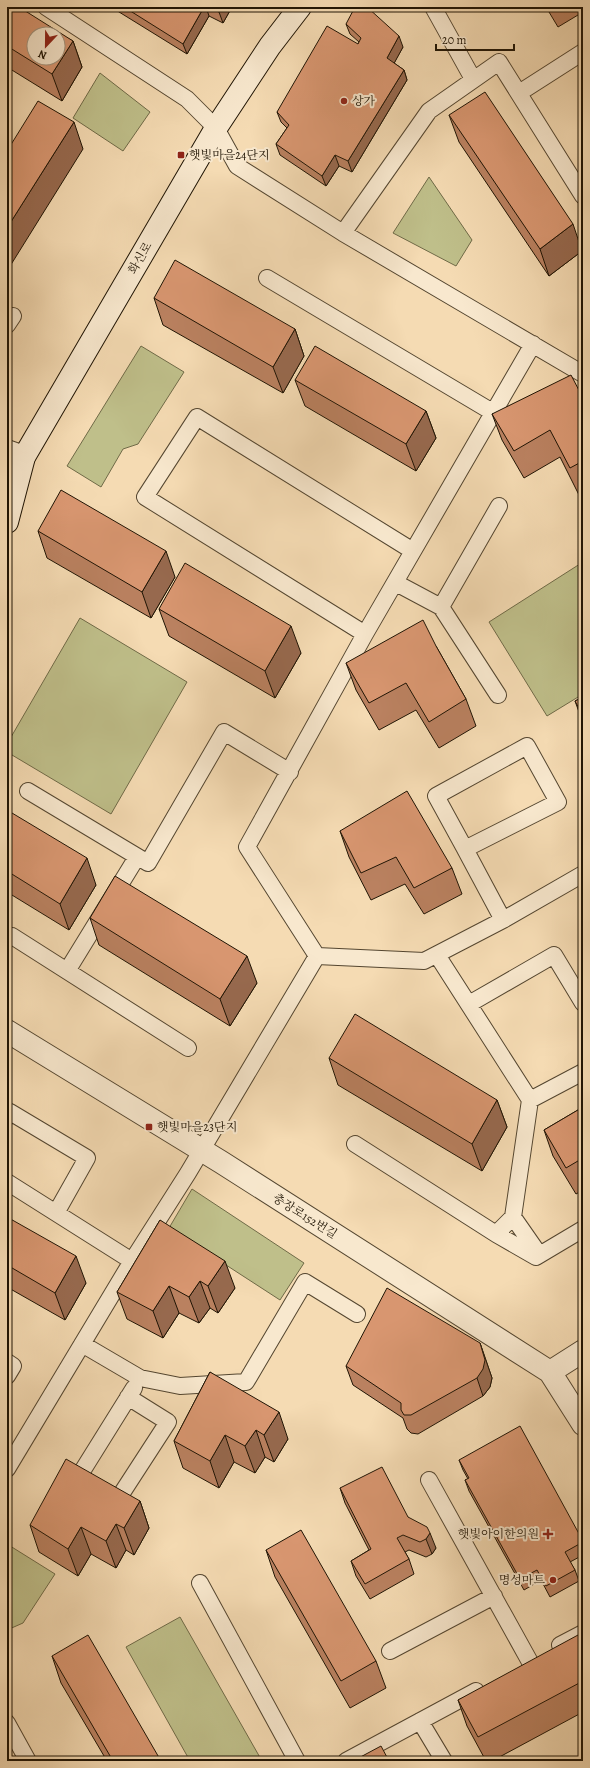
<svg xmlns="http://www.w3.org/2000/svg" width="590" height="1768" font-family="Alegreya,'Noto Serif KR',serif">
	<rect width="100%" height="100%" fill="#f5dbb3"/>
	<filter id="stains"><feTurbulence type="fractalNoise" baseFrequency=".005" numOctaves="4"/><feColorMatrix values="0 0 0 0 .2 0 0 0 0 .09 0 0 0 0 .02 0 0 0 .5 -.17"/></filter>
	<radialGradient id="worn" r=".72"><stop offset=".6" stop-color="#630" stop-opacity="0"/><stop offset="1" stop-color="#630" stop-opacity=".3"/></radialGradient>
	<path fill="#bfbf8a" stroke="#6f6a47" d="M100 73 150 112 123 151 73 118Z
		M429 177 472 240 456 266 393 233Z
		M141 346 184 372 138 444 123 449 101 487 67 466Z
		M583 562V694L547 716 489 622Z
		M80 618 187 682 111 814 7 752V744Z
		M192 1189 304 1263 280 1300 169 1228Z
		M7 1544 55 1574 23 1623 7 1630Z
		M180 1617 262 1761H190L126 1647Z"/>
	<g fill="none" stroke-linecap="round" stroke-linejoin="round">
		<defs>
			<path id="service" d="M46 7 187 99 216 128 237 166 343 233 583 374
				M433 7 473 79
				M519 93 583 52
				M343 233 429 111 499 62 583 196
				M267 278 494 413
				M7 325 13 316
				M396 583 441 607 498 695
				M441 607 499 506
				M365 634 145 497 197 417 413 551
				M28 791 148 863 224 732 290 772
				M465 849 436 796 527 746 558 802 465 849 503 920
				M12 936 188 1048
				M437 955 530 1100 583 1072
				M317 956 247 847 365 634 533 344
				M317 956 424 961 503 920 583 874
				M67 971 137 857
				M469 1004 554 955 583 1003
				M7 1117 10 1112 87 1158 56 1213
				M355 1144 496 1234 513 1217 530 1100
				M7 1182 132 1261
				M496 1234 536 1257V1250L513 1217
				M536 1257 583 1229
				M82 1344 140 1378 180 1386 246 1382 305 1282 357 1314
				M7 1362 13 1366 7 1376
				M7 1469 132 1261 188 1173 317 956
				M81 1473 134 1388
				M429 1480 530 1662
				M120 1496 168 1422 128 1397
				M200 1583 297 1761
				M560 1645 583 1633
				M390 1651 494 1596
				M420 1721 444 1761
				M7 1723 28 1761
				M346 1761 476 1691"/>
			<path id="minor" d="M7 451 24 457"/>
			<path id="tertiary" d="M7 1031 221 1162 550 1372 583 1424
				M550 1372 583 1351"/>
			<path id="secondary" d="M7 522 24 457 216 128 270 46 300 7"/>
		</defs>
		<use href="#service" stroke="#544630" stroke-width="18"/>
		<use href="#minor" stroke="#544630" stroke-width="24"/>
		<use href="#tertiary" stroke="#544630" stroke-width="24"/>
		<use href="#secondary" stroke="#1f1404" stroke-width="24"/>
		<use href="#service" stroke="#f8e8ce" stroke-width="16"/>
		<use href="#minor" stroke="#f8e8ce" stroke-width="22"/>
		<use href="#tertiary" stroke="#f8e8ce" stroke-width="22"/>
		<use href="#secondary" stroke="#f8e8ce" stroke-width="22"/>
	</g>
	<path fill="#ba8160" stroke="#1f1404" d="M7 7 73 41 82 67 62 101 7 67Z
		M111 7H232L223 23 209 16 187 54Z
		M495 7H501L497 9Z
		M546 7H583V12L558 27Z
		M346 24 403 47 394 63 404 70 407 80 352 172 339 166 326 186 280 155 276 144 287 128 281 122 277 112 358 44 359 42 350 34Z
		M449 115 582 251 549 276 459 142Z
		M154 298 295 329 304 356 283 393 163 325Z
		M295 380 426 411 436 438 416 471 305 406Z
		M583 398V493L579 495 560 457 524 478 502 440 492 414Z
		M38 531 175 577 151 618 47 558Z
		M159 609 301 653 275 698 169 636Z
		M436 646 466 699 476 726 439 748 416 710 379 730 356 690 346 663Z
		M583 697V723L575 701Z
		M7 810 96 885 69 930 7 892Z
		M340 831 452 868 462 894 424 914 405 884 371 900 349 857Z
		M90 918 257 983 230 1026 99 945Z
		M329 1058 497 1100 507 1127 482 1171 338 1085Z
		M583 1107V1190L576 1194 553 1156 544 1130Z
		M7 1217 86 1283 65 1320 7 1287Z
		M160 1220 235 1288 218 1313 210 1308 199 1323 179 1313 163 1338 127 1319 117 1292Z
		M480 1343 492 1378 490 1387 483 1396 418 1434 411 1433 407 1429 403 1418 353 1385 346 1366Z
		M210 1372 288 1439 274 1462 265 1457 255 1473 234 1462 219 1488 183 1468 174 1441Z
		M459 1460 583 1541V1555L570 1562 575 1570 579 1581 550 1597 541 1580 524 1590 469 1491 465 1480 468 1479 463 1470Z
		M340 1488 408 1517 436 1548 432 1554 426 1557 409 1550 405 1552 409 1559 414 1574 370 1599 356 1576 351 1561 369 1550 345 1503Z
		M140 1501 149 1528 134 1555 126 1550 116 1568 91 1554 78 1576 39 1552 30 1525Z
		M266 1550 376 1661 386 1688 350 1708 275 1577Z
		M583 1644V1712L492 1761H486L467 1726 458 1700Z
		M52 1656 161 1761H107L61 1683Z"/>
	<path fill="#97694e" stroke="#1f1404" d="M204 7H206L209 16 187 54 183 44Z
		M222 7H232L223 23 219 12Z
		M399 36 403 47 391 69 387 58Z
		M73 41 82 67 62 101 52 74Z
		M404 70 407 80 352 172 348 161Z
		M74 122 83 149 7 271V228Z
		M335 155 339 166 326 186 322 176Z
		M573 224 582 251 549 276 540 249Z
		M295 329 304 356 283 393 273 367Z
		M426 411 436 438 416 471 406 444Z
		M166 551 175 577 151 618 142 592Z
		M291 626 301 653 275 698 265 671Z
		M87 858 96 885 69 930 60 904Z
		M247 956 257 983 230 1026 220 999Z
		M497 1100 507 1127 482 1171 472 1144Z
		M76 1256 86 1283 65 1320 55 1293Z
		M225 1261 235 1288 218 1313 208 1286Z
		M200 1281 210 1308 199 1323 189 1297Z
		M169 1286 179 1313 163 1338 153 1311Z
		M480 1343 492 1378 490 1387 483 1396 477 1378Z
		M279 1412 288 1439 274 1462 264 1435Z
		M256 1430 265 1457 255 1473 245 1446Z
		M225 1435 234 1462 219 1488 210 1461Z
		M140 1501 149 1528 134 1555 124 1528Z
		M116 1524 126 1550 116 1568 106 1541Z
		M81 1527 91 1554 78 1576 68 1549Z
		M430 1533 436 1548 432 1554 426 1539Z"/>
	<path fill="#d89670" stroke="#1f1404" fill-rule="evenodd" d="M7 7H19L73 41 52 74 7 46ZM34 34H58V58H34Z
		M124 7H204L183 44Z
		M208 7H222L219 12Z
		M355 7H367L399 36 387 58 404 70 348 161 335 155 322 176 276 144 289 125 277 112 327 26 358 44 361 38 346 24Z
		M485 92 573 224 540 249 449 115Z
		M38 101 74 122 7 228V151Z
		M175 260 295 329 273 367 154 298Z
		M315 346 426 411 406 444 295 380Z
		M571 375 583 398V461L570 468 550 430 514 451 492 414Z
		M61 490 166 551 142 592 38 531Z
		M185 563 291 626 265 671 159 609Z
		M423 620 436 646 466 699 429 722 406 683 369 703 346 663Z
		M583 697V716L575 701Z
		M407 791 452 868 414 888 396 857 361 873 340 831Z
		M7 810 87 858 60 904 7 871Z
		M115 876 247 956 220 999 90 918Z
		M355 1014 497 1100 472 1144 329 1058Z
		M583 1107V1158L566 1168 544 1130Z
		M7 1217 76 1256 55 1293 7 1265Z
		M160 1220 225 1261 208 1286 200 1281 189 1297 169 1286 153 1311 117 1292Z
		M387 1288 480 1343 485 1360 483 1369 477 1378 411 1415H404L401 1410V1403L346 1366Z
		M210 1372 279 1412 264 1435 256 1430 245 1446 225 1435 210 1461 174 1441Z
		M520 1426 583 1541V1542L565 1552 575 1570 546 1586 537 1570 520 1579 465 1480 469 1478 459 1460Z
		M66 1459 140 1501 124 1528 116 1524 106 1541 81 1527 68 1549 30 1525Z
		M382 1467 408 1517 427 1527 430 1533 426 1539 420 1542 403 1535 397 1538 409 1559 365 1584 351 1561 371 1549 340 1488Z
		M301 1530 376 1661 341 1681 266 1550Z
		M88 1635 161 1761H113L52 1656Z
		M578 1635 583 1644V1681L478 1737 458 1700Z
		M381 1746 389 1761H353Z"/>
	<g fill="#8f2418" stroke="#f8e8ce" stroke-width="1.5">
		<circle cx="344" cy="101" r="4"/>
		<rect x="177" y="151" width="8" height="8" rx="2"/>
		<rect x="145" y="1123" width="8" height="8" rx="2"/>
		<path d="M546 1528h4v4h4v4h-4v4h-4v-4h-4v-4h4z"/>
		<circle cx="553" cy="1580" r="4"/>
	</g>
	<g text-anchor="middle" dominant-baseline="central" stroke-width="4" stroke-linejoin="round" paint-order="stroke">
		<g font-size="12" fill="#1f1404" stroke="#f8e8ce" text-anchor="start">
			<text x="352" y="101">상가</text>
			<text x="189" y="155">햇빛마을24단지</text>
			<text x="157" y="1127">햇빛마을23단지</text>
			<text x="539" y="1534" text-anchor="end">햇빛아이한의원</text>
			<text x="545" y="1580" text-anchor="end">명성마트</text>
		</g>
		<g font-size="12" fill="#1f1404" stroke="#f8e8ce">
			<text transform="translate(140 258) rotate(-60)">화신로</text>
			<text transform="translate(305 1216) rotate(32)">충장로152번길</text>
		</g>
	</g>
	<rect width="590" height="1768" fill="none" stroke="#f5dbb3" stroke-width="24"/>
	<rect x="8" y="8" width="574" height="1752" fill="none" stroke="#1f1404" stroke-width="2"/>
	<rect x="12" y="12" width="566" height="1744" fill="none" stroke="#1f1404"/>
	<g transform="translate(46 46) rotate(202)"><circle r="19" fill="#f8e8ce" stroke="#a1937d"/>
	<path d="M0-3L7 15L0 10L-7 15Z" fill="#8f2418"/>
	<text y="-6" font-size="11" font-weight="bold" text-anchor="middle" fill="#1f1404">N</text>
	</g>
	<path d="M436 44v6h78v-6" fill="none" stroke="#1f1404" stroke-width="2"/>
	<text x="442" y="44" font-size="12" fill="#1f1404" stroke="#f8e8ce" stroke-width="3" paint-order="stroke">20 m</text>
	<rect width="100%" height="100%" filter="url(#stains)"/>
	<rect width="100%" height="100%" fill="url(#worn)"/>
</svg>
